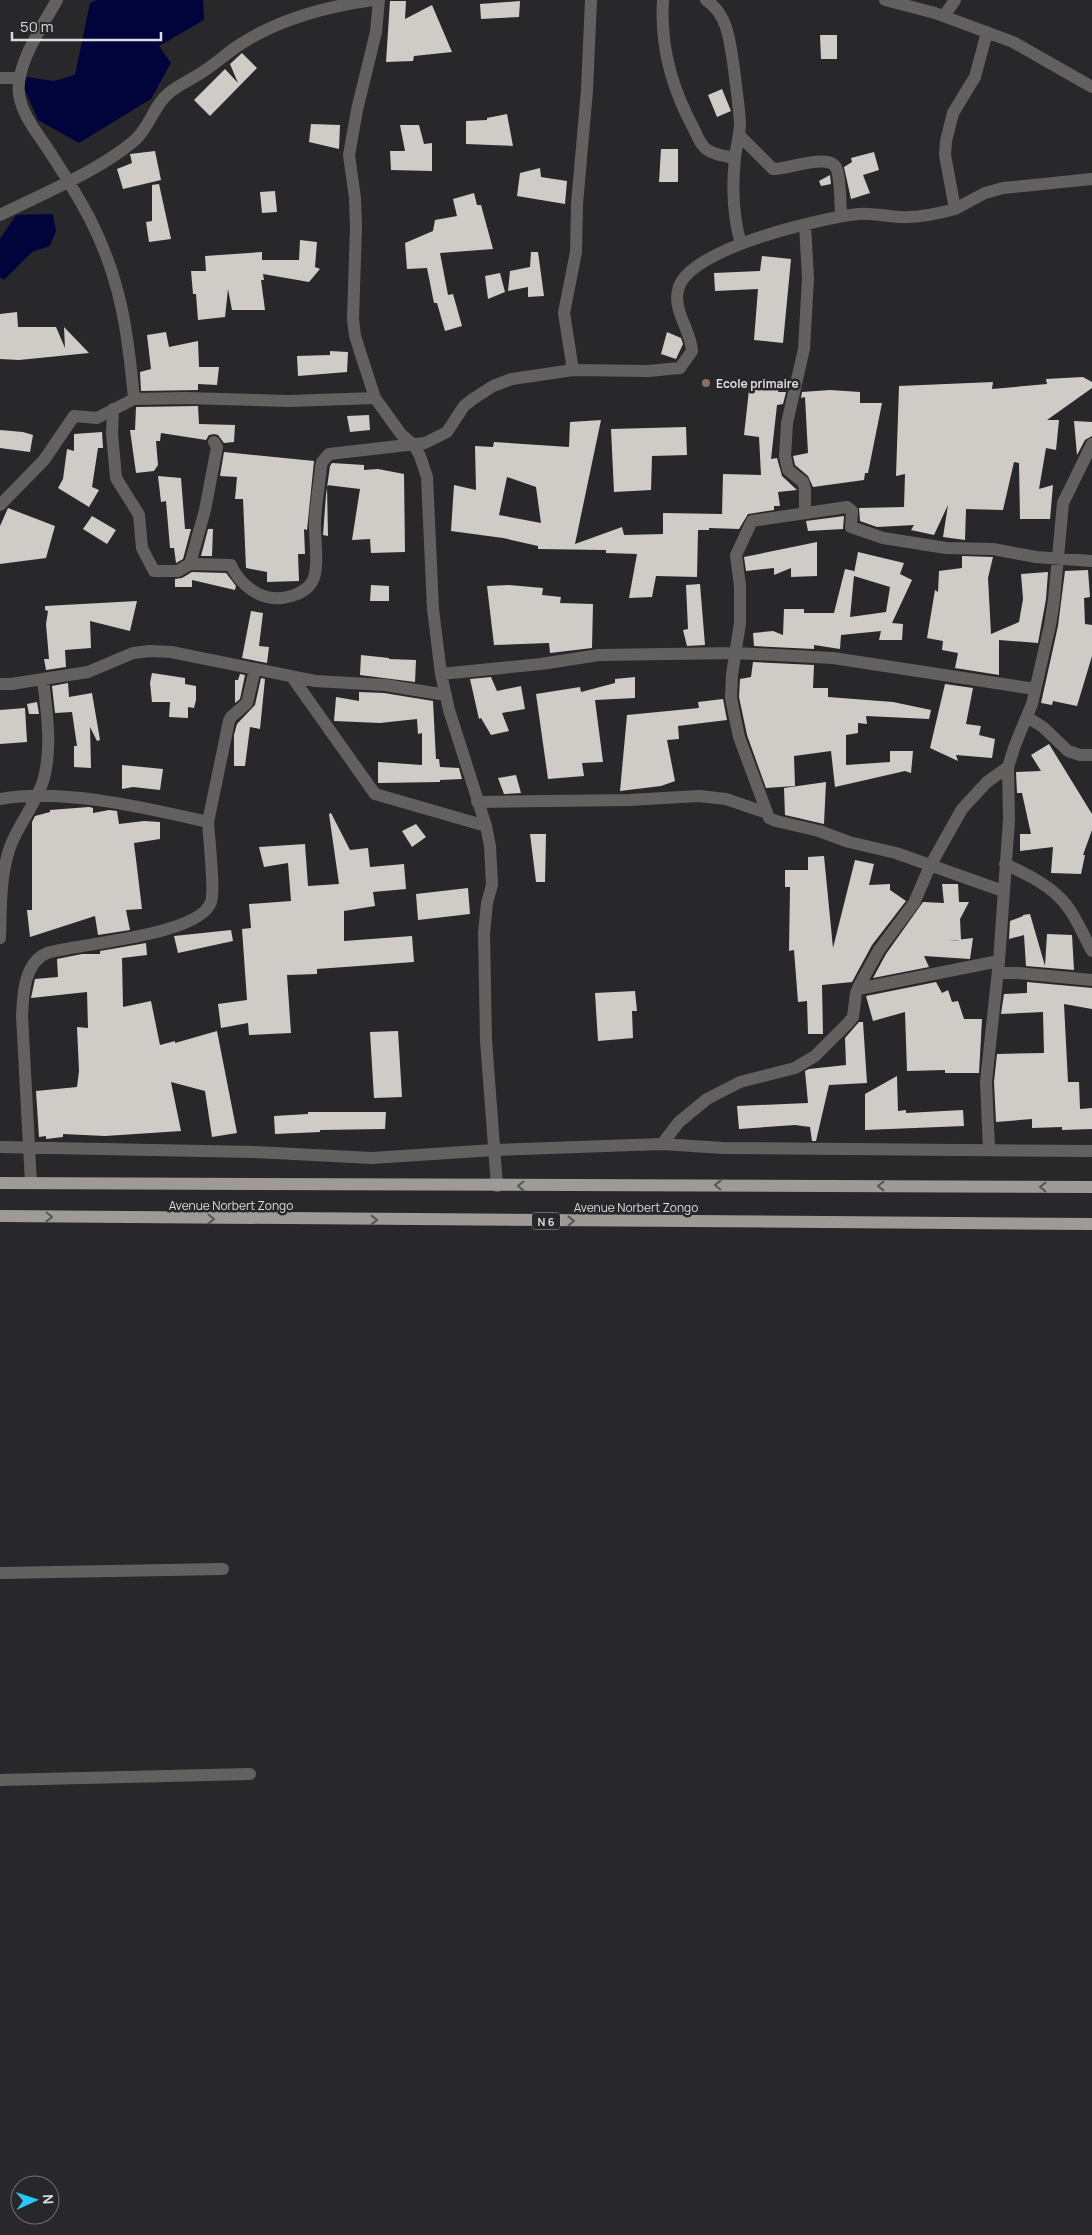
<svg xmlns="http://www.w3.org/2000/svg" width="1092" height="2235" font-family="Manrope,sans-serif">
	<rect width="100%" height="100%" fill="#28282b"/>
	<path fill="#00043b" d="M97 0H203L204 20 159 46 171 63 151 99 79 143 38 120 23 86 27 77 54 81 75 75 90 3Z
		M53 214 56 231 50 246 32 252 4 280 0 277V239L16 215Z"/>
	<path fill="#cfccc8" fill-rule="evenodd" d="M390 1H406L405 19 432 5 452 52 414 56 413 61 386 62Z
		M520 1 519 17 481 19 480 4Z
		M820 35H837V59H821Z
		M242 53 257 68 210 116 194 100 225 69 238 83 230 64Z
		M722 89 731 111 717 117 708 95Z
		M507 114 513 146 466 144V121L487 120V118Z
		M311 124 340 125 339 149 309 142Z
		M400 125H419L424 144 432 143V171L391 170 390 151H405Z
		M661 149H678V182H659Z
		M155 151 161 180 123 189 117 169 132 163 130 154Z
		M874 152 879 170 863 175 870 193 851 199 844 167 852 162 851 158Z
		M540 168 541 177 567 181 565 204 517 196 520 173Z
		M830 175 831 184 821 186 819 181Z
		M159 184 171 239 149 242 146 222 152 221V185Z
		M275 191 277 212 262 213 260 192Z
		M474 193 477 205H481L493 249 440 253 448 295 453 294 462 326 445 331 437 303H434L427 268 407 269 405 243 433 231 435 220 457 216 453 199Z
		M300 240 317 242 315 267 320 269 309 282 263 274 264 280H261L265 310H232L228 289 225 317 198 320 196 294H193L191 271H206L205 256 262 252V260H299Z
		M531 252H538L544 296 528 297V287L508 291 510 271 530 267Z
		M762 256 791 259 783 343 754 340 758 289 715 291 714 273 760 271Z
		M500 273 505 292 488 299 485 276Z
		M17 312 18 327H56L65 348 64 327 89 353 19 360 0 359V314Z
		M166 332 169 347 198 341 199 367H219L217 385 198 384V390L141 391 140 372 151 369 147 335Z
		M667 332 681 338 683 344 676 359 661 354Z
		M330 351 348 352 347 372 298 376 297 356 330 355Z
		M1083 377 1092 382V388L1047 420H1059L1056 450 1046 448 1039 489 1053 485 1050 519H1020L1019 463 1014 462 1003 510 966 509 965 540 943 537 948 505 934 535 911 530 914 525 877 527 860 521 859 508 904 507 905 474 896 476 899 386 993 382 992 389 1047 384 1046 379Z
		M750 381 779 384 778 392H786L783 404 777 405 771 459 777 458 782 476 797 490 778 492 780 506H774V510L748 514 739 529 709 528V530H698L697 577 656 576 652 597 629 598 637 554 606 553V550L538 549V546L503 538 451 531 454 485 476 490 475 446 493 447 494 442 569 447 570 422 601 420 575 544 622 527 624 535 663 534V513L722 514 723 474 761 475 759 437 744 435ZM507 477 536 487 541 523 499 515Z
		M830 390 860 392V403H882L868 473H865L864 480 813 487 808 476 795 465 793 456 808 453 805 397 801 398 802 392Z
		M198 406 199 424 235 425 234 442 224 443 218 435 214 434 209 435 206 440 161 433 160 441H156L158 465 154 471 136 473 130 430H135L136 407Z
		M369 415 370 430 350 432 347 416Z
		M1074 421 1092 422V436L1085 440 1077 455Z
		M686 427 687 455 652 456 651 490 614 492 611 429Z
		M0 430 23 432 33 435 30 452 0 448Z
		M102 432 103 448H98L92 487 99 490 89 507 58 488 63 479 67 449 74 451V434Z
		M224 452 314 461 307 530 304 529 305 554H298L299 581 267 582V572L246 568 243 499H235L237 477 220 476Z
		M332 463 364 465V470L378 469 404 474 405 552 371 553 370 539 352 540 360 489 327 485 328 536 323 535 326 495 330 466Z
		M158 476 181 478 185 529H191L183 559 176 563 174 548H170L166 501 161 502Z
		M8 508 55 526 46 558 0 564V526Z
		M92 516 116 530 107 544 83 529Z
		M844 516 843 529 808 531 806 521Z
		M208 529H213L212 556H201Z
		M817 542V576L791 577V568L774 575V568L746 571 744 557Z
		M858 552 904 563 900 574 912 580 892 623 903 624 902 640H879L881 631 841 635 840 649 814 645V649L754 646 753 633 773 631 783 635 784 609H804V613H834L845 569 854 571V573ZM854 576 890 587 886 612 850 617Z
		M962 556 993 557 988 578 991 634 1019 622 1023 599 1021 574 1048 572 1046 599 1038 643 999 640V675L955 668 958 653 942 650 943 641 927 638 935 590 938 592 939 571 962 568Z
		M1088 570 1090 597 1084 598 1085 624 1092 625V656L1077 706 1053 701 1052 705 1041 703 1058 626 1065 571Z
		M192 572 226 573 236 586 235 590 192 580V587H175V579L182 578Z
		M700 584 705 645 687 646 683 630 688 629 686 585Z
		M371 585 389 586V601H370Z
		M509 585 543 588 542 595 561 597 560 603 593 604 592 648 550 653 549 643 494 645 487 586Z
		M137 601 130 631 90 621 91 648 65 650 66 667 46 670 44 659H49L46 624 48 611 45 610V606Z
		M251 611 263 613 259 646 269 647 267 663 242 658Z
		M361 655 389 658V659L416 660 415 682 360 675Z
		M753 662 814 665 813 688H828V697L893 702 931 710 929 719 866 716 867 724 858 723V733L846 735V765L890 762V751H913L911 773 905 771 835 787 831 751 794 756 795 786 766 788 747 735 739 697 740 679 751 677Z
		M152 673 185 678V684L196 686V700L194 708 188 707V718L169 717 170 702H152L150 683Z
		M240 674 245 675 240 699 235 703V680H238Z
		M491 677 497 691 521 686 525 709 502 713 509 731 491 735 481 718 479 719 470 679Z
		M635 677V698L595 700 603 762 582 763 584 776 548 779 536 694 580 687 581 692 615 683V679Z
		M261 678 265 679 260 729 250 727 245 766H234V735L237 724 255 705Z
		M68 683 69 697 92 693 100 740 97 741 90 727 91 768 74 767V746H77L72 712 55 713 52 686Z
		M945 684 973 688 966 724 981 726 979 735 995 739 992 758 956 755 958 761 930 748Z
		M359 692 384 693 433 701 436 759H439L440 767 459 768 462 779 440 780V782L378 783V762L422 765V733L418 734 417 719 380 723 334 721 336 697 359 701Z
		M723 699 727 720 678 726 679 739 667 740 675 781 661 786 620 791 627 715 699 708 698 702Z
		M37 702 39 714H29L27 704Z
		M25 708 27 742 0 744V710Z
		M1049 744 1092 814V830L1083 855H1085L1081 874 1051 873 1053 847 1020 851V834H1031L1022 793H1017L1016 772 1041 771 1031 755Z
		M122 765 163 769 160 790 133 787 122 789Z
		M516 775 521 793 504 794 498 778Z
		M826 782 824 824 785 815 784 788Z
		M89 807 93 808V813L109 810 117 811 119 824 144 821 160 822V839L134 843 142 909 126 910 130 930 98 935 95 916 30 937 27 910H32V822L35 816 50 812V810Z
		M331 813 350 850 368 848 370 867 404 864 406 889 373 892 375 906 344 911V941L412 936 414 962 317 969V974L287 975 291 1033 249 1035 248 1023 221 1028 218 1004 247 1000 242 929 251 928 249 904 291 901 288 863 264 867 259 847 305 844 308 886 339 884 329 814Z
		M416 824 426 837 412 847 402 831Z
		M530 834H546L545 882H536Z
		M824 856 833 948 855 860 874 864 869 885 890 884V890L906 901 872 945 852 982 822 985 823 1034H808L807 1001 798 1002 794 950 789 951 790 887H785V870H808V857Z
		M942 884H958L959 902H969L960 919 961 940 948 941 973 938 970 959 924 956 929 967 873 978 886 954 923 902 944 903Z
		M468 888 470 914 418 920 416 894Z
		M1030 914 1045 966 1047 934 1072 935 1074 970 1026 966 1024 935 1009 939 1010 921 1023 916V915Z
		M231 930 233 941 178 953 174 936Z
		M146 943 147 955 122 958 123 1007 151 1001 160 1045 175 1041V1043L217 1031 237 1133 212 1137 205 1091 171 1082 181 1131 105 1136 63 1134V1137L46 1139V1136L39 1137 36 1091 77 1087 79 1071 77 1027 88 1028 87 992 31 998 35 979 58 977 57 959 82 954H100V951Z
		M936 982 942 993 948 990 952 1002 958 1001 964 1019H982L979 1073H945V1070L907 1071 905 1012 873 1021 866 996Z
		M1027 982 1092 988V1009L1064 1004 1068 1082H1079L1080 1109 1092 1108V1129L1062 1130V1127L1032 1128V1119L996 1122 994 1082 997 1054 1044 1053 1043 1012 1001 1014 1004 994 1027 993Z
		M635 991 637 1011H632L633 1038 598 1041 595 993Z
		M859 1022H863L867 1083 829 1085 816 1141H812L810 1127 795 1125 739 1129 737 1106 808 1103 805 1071 809 1069 846 1065 845 1038Z
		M398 1031 402 1097 374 1098 370 1032Z
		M897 1076 898 1111 906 1110V1113L963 1110 964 1126 865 1130V1094Z
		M308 1112H386L385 1129 320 1130V1132L275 1134 274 1116 308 1114Z"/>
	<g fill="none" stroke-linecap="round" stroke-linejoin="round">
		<path stroke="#636160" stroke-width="12" d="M57 0C43 25 15 65 19 94 22 117 41 137 53 157 66 177 79 198 90 219 121 280 128 333 134 399
			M379 0 376 32 357 110 349 155 355 198 356 227 353 319 355 336 375 398 401 434 414 445 420 456 427 477 433 609 441 674 449 710 486 826 490 846 492 885 487 903 484 933 486 1040 497 1186
			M663 0C660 45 672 89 694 129 697 136 700 144 706 149 714 155 725 156 735 158
			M706 0C729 15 730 44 734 69 736 87 739 105 740 123 740 135 736 146 735 158 732 186 733 217 741 244
			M885 0 935 13 1013 42 1092 87
			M944 16 955 0
			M0 78H19
			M740 136 773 169C787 170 832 151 837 170 841 184 840 201 841 216
			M955 209 985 193 1003 188 1092 179
			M0 215C40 195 103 169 136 139 150 126 154 105 169 93 179 84 193 79 204 71 218 62 230 50 244 42 282 18 330 6 373 0
			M573 370 564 313 576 252 577 204 587 90 591 0
			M113 409 112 433 116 478 139 515 142 548 154 571H178L190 564 205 510 217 447 214 442
			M0 505 44 460 74 416 97 418 134 399 186 398 289 401 375 398
			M805 512V489L803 482 788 470 785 456 787 423 804 349 808 278 805 225
			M190 564 231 565C237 579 252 594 267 597 282 601 304 595 312 582 320 569 314 536 315 521 316 503 319 485 321 467L322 462 329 454 425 443 447 432 464 406 473 399 493 386 512 379 573 370 648 371 680 368 692 351C691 330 673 312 678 290 686 249 821 218 858 214 872 213 885 216 899 217 918 218 937 214 955 209L945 155 946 141 953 113 975 77 987 32
			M441 674 541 664 599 655 736 653 833 658 1035 689
			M292 677 375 794 486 826
			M0 684H11L88 672 133 653 150 651 171 652 315 681 385 685 446 695
			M1027 717 1043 727 1068 751 1080 755H1092
			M0 799C63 788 146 808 208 822L229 721 231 717 247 703 255 669
			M477 802 629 800 699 796 726 799 767 813
			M1005 864C1024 873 1044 882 1059 897 1074 911 1082 933 1092 951
			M1003 891 896 853 849 842 819 831 776 821 769 818 739 737 731 698 732 675 740 623V586L736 555 752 521 847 507 852 511 851 527 883 538 946 548 993 549 1036 557 1092 561
			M0 938C1 907 0 876 10 847 19 823 37 803 44 778 52 746 47 713 43 680
			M998 973H1018L1092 980
			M858 989 999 961
			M662 1144 679 1122 707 1099 740 1082 795 1068 815 1056 848 1023 853 1017 856 993 859 986 879 950 914 903 930 866 962 809 987 782 1008 767
			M0 1147 255 1152 372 1158 494 1150 662 1144 723 1148 1092 1151
			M989 1149 986 1082 999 961 1009 820 1008 767 1015 745 1032 704 1050 625 1054 600 1063 503 1092 444
			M31 1183 22 1016C23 994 24 963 47 953 81 943 199 936 211 902 215 892 209 838 208 822
			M0 1573 223 1569
			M0 1780 250 1774"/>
		<path stroke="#9d9a97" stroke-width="12" d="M0 1183 1092 1187
			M0 1216 1092 1224"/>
	</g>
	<defs><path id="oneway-chevron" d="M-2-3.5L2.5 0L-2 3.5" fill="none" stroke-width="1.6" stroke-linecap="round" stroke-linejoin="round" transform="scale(1.25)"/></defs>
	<g stroke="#575656">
		<use href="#oneway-chevron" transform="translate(718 1185) rotate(-179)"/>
		<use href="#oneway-chevron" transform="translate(521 1186) rotate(179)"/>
		<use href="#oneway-chevron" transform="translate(881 1186) rotate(-180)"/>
		<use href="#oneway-chevron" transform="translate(1043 1187) rotate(180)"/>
		<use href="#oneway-chevron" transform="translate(49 1217) rotate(1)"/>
		<use href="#oneway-chevron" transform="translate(211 1219)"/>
		<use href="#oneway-chevron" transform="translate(374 1220)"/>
		<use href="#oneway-chevron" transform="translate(571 1221)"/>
	</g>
	<circle fill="#8d6e63" stroke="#28282b" stroke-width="2" cx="706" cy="383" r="5"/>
	<g text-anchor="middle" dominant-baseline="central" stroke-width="5" stroke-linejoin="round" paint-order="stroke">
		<rect fill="#28282b" stroke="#a7a7a9" stroke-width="1" x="532" y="1212.5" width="28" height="17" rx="4"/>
		<g font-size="11" font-weight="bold" fill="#dddddf">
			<text x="546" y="1221">N 6</text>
		</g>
		<g font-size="12" font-weight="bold" fill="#dddddf" stroke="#28282b" text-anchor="start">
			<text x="716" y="383">Ecole primaire</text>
		</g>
		<g font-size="12" fill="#dddddf" stroke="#28282b">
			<text x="231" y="1205">Avenue Norbert Zongo</text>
			<text x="636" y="1207">Avenue Norbert Zongo</text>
		</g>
	</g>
	<g transform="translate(35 2200) rotate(87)"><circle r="24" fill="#28282b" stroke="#707073"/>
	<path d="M0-4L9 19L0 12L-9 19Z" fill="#29c8ff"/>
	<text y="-8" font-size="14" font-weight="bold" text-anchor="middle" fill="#dddddf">N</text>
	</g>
	<path d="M12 32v8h149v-8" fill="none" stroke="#dddddf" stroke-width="2.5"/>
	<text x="20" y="32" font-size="15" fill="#dddddf" stroke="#28282b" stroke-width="4" paint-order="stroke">50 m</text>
</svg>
